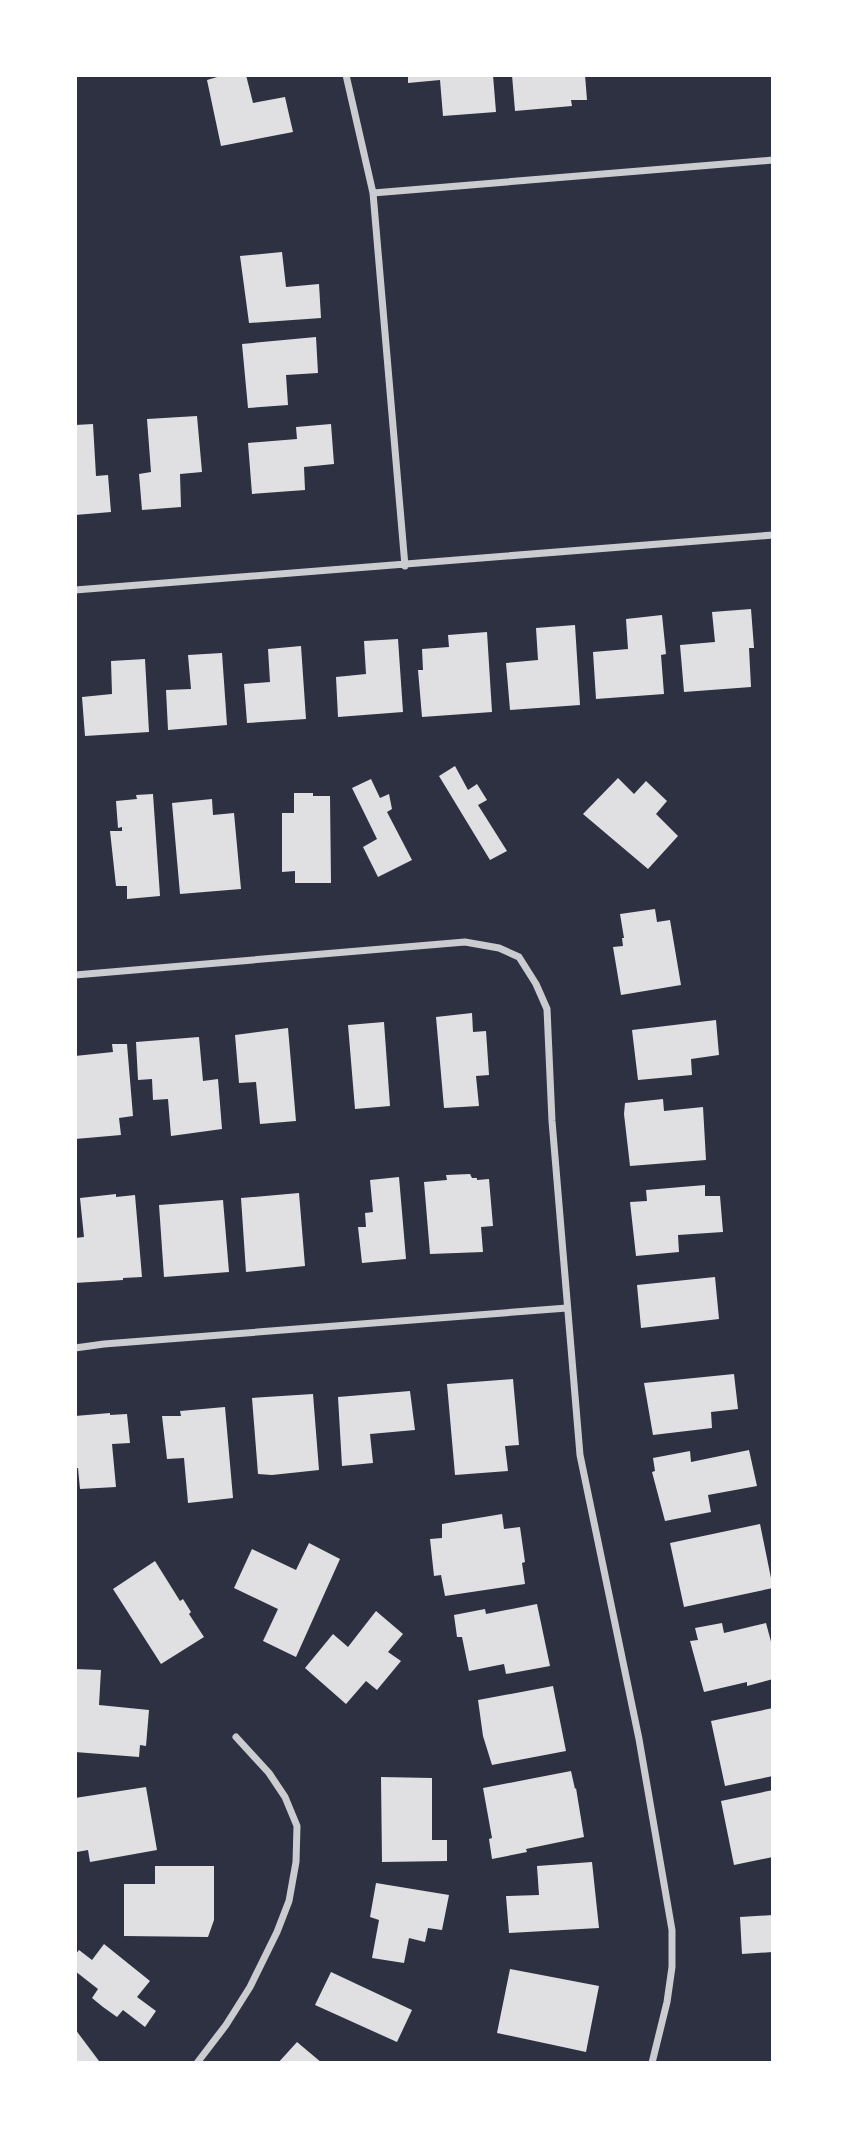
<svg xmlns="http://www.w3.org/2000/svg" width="848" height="2138" font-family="Montserrat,sans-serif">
	<rect width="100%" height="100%" fill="#2d3142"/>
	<path fill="#e0e0e3" d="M224 75H246L253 103 285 97 293 132 221 146 207 80Z
		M408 75H493L496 112 443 116 440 80 408 83Z
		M512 75H585L587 100H571L572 106 515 111Z
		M282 252 286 287 319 284 321 318 249 323 240 256Z
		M316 337 318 373 286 375 288 405 248 408 242 344Z
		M197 416 202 472 180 474 181 507 142 510 139 474 151 472 147 419Z
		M93 424 96 476 108 475 111 512 75 515V425Z
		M331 424 334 464 304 467 305 490 252 494 248 443 297 439 296 427Z
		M751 609 754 648H749L751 687 684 692 680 645 715 642 712 612Z
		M662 615 666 654 661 655 664 694 596 699 593 652 628 649 626 619Z
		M575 625 580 705 510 710 506 663 538 660 536 628Z
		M487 632 492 712 422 717 418 670H423L422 649 449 647 448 635Z
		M398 639 403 712 338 717 336 677 366 674 364 641Z
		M301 646 306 719 247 723 244 684 270 682 268 649Z
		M222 653 227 725 168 730 166 690 191 689 188 655Z
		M145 659 149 732 85 736 82 697 112 694 111 661Z
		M455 766 468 790 477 784 487 800 478 805 507 851 490 860 439 776Z
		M618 778 634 794 646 781 667 801 656 814 678 836 648 869 583 814Z
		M371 779 380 798 389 794 392 809 387 812 412 860 378 877 363 847 377 839 352 788Z
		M294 793H313V796H330L331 883H295V871L282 872V813H294Z
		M153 794 160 896 127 899V886H116L110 831H122V827L118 828 116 801 137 799 136 795Z
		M212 799 213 815 234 813 241 889 180 894 172 803Z
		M655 909 657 922 670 920 681 985 621 995 613 947 623 946 622 938H624L620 914Z
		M472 1013 473 1032 486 1031 489 1075 476 1076 479 1106 444 1108 436 1017Z
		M716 1020 719 1055 691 1059 692 1075 638 1080 632 1030Z
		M384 1022 390 1106 355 1109 348 1025Z
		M288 1028 296 1121 260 1124 256 1082 239 1083 235 1035Z
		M199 1037 203 1081 218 1079 222 1129 171 1136 168 1099 153 1100 152 1079 138 1080 136 1042Z
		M112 1044H127L133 1116 119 1118 121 1135 75 1139V1056L113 1052Z
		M663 1099 664 1111 703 1107 706 1160 630 1166 624 1114 625 1103Z
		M470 1174 472 1178H477V1180L489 1179 493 1226 481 1227 483 1252 430 1254 424 1182 447 1180 446 1175Z
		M399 1177 406 1259 362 1263 358 1227H366L365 1213 373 1212 370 1180Z
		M705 1185V1196H720L723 1232 678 1235 679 1252 636 1256 630 1202 647 1201 646 1190Z
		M299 1193 305 1266 246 1272 241 1198Z
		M116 1194V1197L135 1195 142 1277 123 1278V1280L75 1283V1238L84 1237 80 1198Z
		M223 1200 229 1272 164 1277 159 1205Z
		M715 1277 719 1319 641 1328 637 1285Z
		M734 1374 738 1409 711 1412 712 1428 653 1435 644 1383Z
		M513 1379 519 1445 505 1446 508 1471 455 1475 447 1384Z
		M410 1391 415 1430 370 1434 373 1463 342 1466 338 1397Z
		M313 1394 319 1470 272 1475 258 1474 252 1398Z
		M225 1407 233 1498 188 1503 184 1458 167 1459 162 1416H181L180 1411Z
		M110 1413V1415L127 1414 130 1443 112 1444 116 1487 80 1489 78 1468H75V1416Z
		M749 1450 757 1486 708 1495 711 1512 665 1521 652 1472 655 1471 653 1458 690 1451 691 1462Z
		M502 1514 504 1529 520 1527 525 1562 522 1563 525 1584 445 1596 441 1575 434 1576 430 1539 442 1538V1524Z
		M760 1524 773 1588 684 1607 670 1543Z
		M309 1543 340 1559 296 1657 263 1641 278 1609 234 1588 252 1549 296 1570Z
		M155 1561 180 1601 183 1599 191 1612 189 1614 204 1637 161 1664 113 1589Z
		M537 1604 550 1666 506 1674 504 1664 469 1671 462 1637H457L454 1615 485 1609 486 1614Z
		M376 1611 403 1634 388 1652 401 1661 377 1690 366 1681 346 1704 305 1668 333 1634 348 1647Z
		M722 1623 724 1633 766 1623 773 1649V1679L747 1686V1682L704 1692 690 1641 698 1640 695 1628Z
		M75 1669 101 1670 99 1705 149 1710 146 1746 140 1745 139 1757 75 1752Z
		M553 1686 566 1751 492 1765 483 1736 478 1700Z
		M773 1708V1776L725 1786 711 1721Z
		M571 1771 575 1789 576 1788 584 1837 526 1849 527 1852 492 1859 489 1839 492 1838 483 1788Z
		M381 1777 432 1778V1840H447V1861L382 1862Z
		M146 1787 157 1850 90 1862 88 1850 77 1852 75 1798Z
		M773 1790V1857L734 1865 721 1801Z
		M592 1862 599 1928 509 1933 506 1896 539 1895 537 1866Z
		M155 1866H214V1920L208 1937 124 1936V1884H155Z
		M376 1883 449 1895 442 1930 428 1928 425 1942 409 1938 404 1963 372 1958 379 1920 370 1917Z
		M773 1915V1952L742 1954 740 1917Z
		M104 1944 150 1981 137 1997 156 2011 145 2027 123 2010 117 2017 103 2007 92 1998 98 1989 75 1971V1955L79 1950 92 1960Z
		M510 1969 599 1986 586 2052 497 2033Z
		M331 1972 412 2010 397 2042 315 2005Z
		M75 2029 99 2061 96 2063H75Z
		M297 2042 322 2063H278Z"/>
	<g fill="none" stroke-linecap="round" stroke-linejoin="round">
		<path stroke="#caccd0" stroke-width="7" d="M346 75 373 193 405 566
			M373 193 773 160
			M75 590 773 535
			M75 975 465 942 499 948 519 957 536 984 547 1009 552 1121 580 1455 639 1739 672 1930V1967L667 2002 652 2063
			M75 1348 104 1344 567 1308
			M197 2063 226 2025 250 1987 277 1932 289 1901 296 1862 297 1826 285 1797 269 1773 236 1737"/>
	</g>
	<rect width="848" height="2138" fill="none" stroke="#ffffff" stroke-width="154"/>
</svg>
